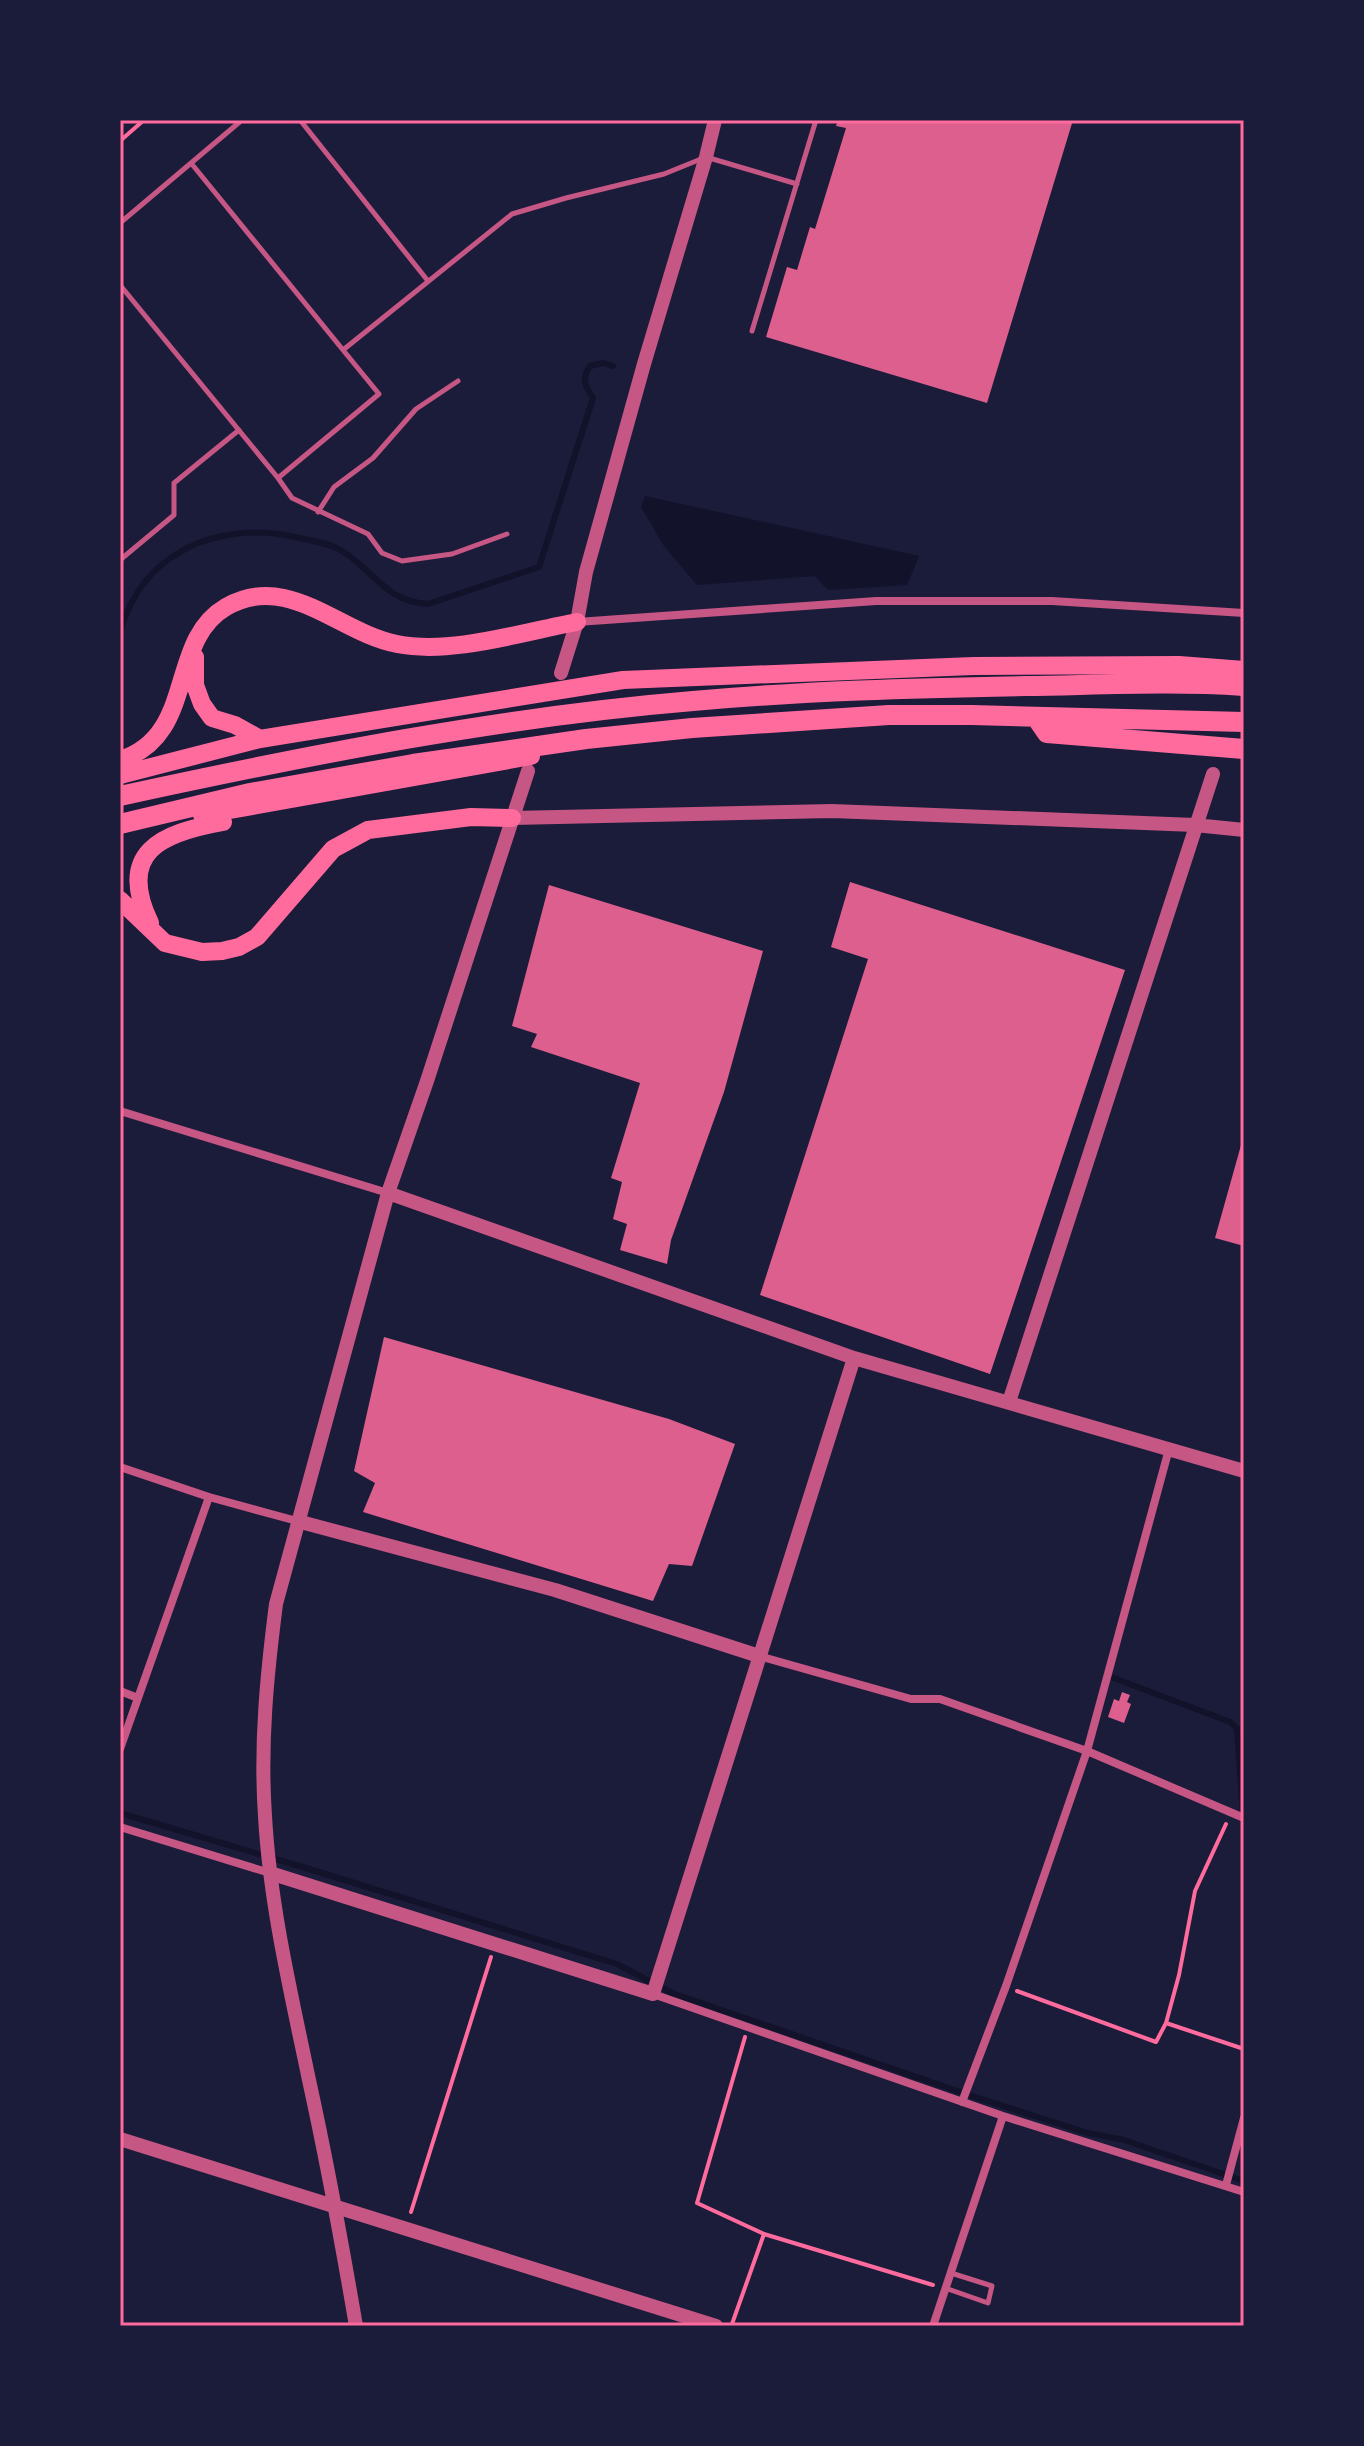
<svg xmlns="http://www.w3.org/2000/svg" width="1364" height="2446" font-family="'Varela Round',sans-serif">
	<rect width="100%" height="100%" fill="#1b1b3a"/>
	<path fill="#12122b" d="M645 496 919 556 907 585 828 590 815 576 697 585 664 546 641 507Z"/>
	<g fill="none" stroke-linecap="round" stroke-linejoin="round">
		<path stroke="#12122b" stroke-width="6" d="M120 632C142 552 218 520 295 537 310 541 328 542 342 551 375 571 384 601 428 604L539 567 593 398C585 386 581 379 590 366L603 363 613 366
			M1114 1678 1230 1722 1237 1728 1244 1829
			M120 1813 306 1868 617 1964 672 1993 972 2096 1088 2133 1124 2140 1244 2181"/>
	</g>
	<path fill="#dd5f8e" d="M838 120H1073L987 403 766 337 787 267 797 270 810 227 815 229 846 128 836 126Z
		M850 882 1125 970 990 1374 760 1295 868 959 831 947Z
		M549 885 763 951 724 1092 671 1240 667 1264 620 1250 627 1224 613 1219 622 1182 611 1178 640 1083 531 1047 537 1034 512 1026Z
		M1243 1138H1244V1246L1215 1238Z
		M384 1337 669 1419 735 1444 692 1566 669 1564 653 1601 363 1512 375 1483 354 1471Z
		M1122 1692 1130 1695 1127 1702 1131 1704 1124 1723 1108 1717 1114 1699 1119 1701Z"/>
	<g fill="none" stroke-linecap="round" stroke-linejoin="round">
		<path stroke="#ff6b9d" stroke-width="4" d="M120 141 144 120
			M1226 1824 1195 1891 1179 1975 1166 2023 1244 2049
			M1017 1991 1156 2042 1166 2023
			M745 2037 697 2203 764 2234
			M411 2212 491 1957
			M732 2324 764 2234 933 2285"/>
		<path stroke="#c65784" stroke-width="5" d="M300 120 428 281
			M191 163 343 350
			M120 223 242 120
			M120 285 278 478 292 498 368 534 382 553 402 561 452 554 507 534
			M752 331 816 120
			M278 478 379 394 343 350 512 214 566 198 664 174 706 157 797 184
			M318 512 334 487 373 458 416 409 458 381
			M120 560 174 515V483L239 430
			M945 2288 988 2303 992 2286 951 2273"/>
		<path stroke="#c65784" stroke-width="8" d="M577 622 876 601H1052L1244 613
			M120 1111 388 1193
			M120 1467 209 1497 297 1521
			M759 1656 911 1699H940L1087 1751 1244 1818
			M120 1691 138 1698
			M120 1749 209 1497
			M120 1827 270 1873
			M653 1994 1003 2116 1244 2192
			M962 2102 1006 1986 1087 1751 1169 1449
			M1226 2185 1244 2118
			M933 2326 1003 2116"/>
		<path stroke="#c65784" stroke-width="14" d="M561 673 577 622 586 572 644 364 706 157 715 120
			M512 818 832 811 1195 825 1244 830
			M388 1193 854 1358 1244 1471
			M1009 1402 1213 774
			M297 1521 555 1590 759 1656
			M270 1873 653 1994 854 1358
			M120 2139 716 2326
			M356 2326C342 2244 327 2162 309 2080 291 1993 270 1905 265 1816 260 1745 267 1674 276 1604L388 1193 427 1081 528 771"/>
		<path stroke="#ff6b9d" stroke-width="18" d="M195 657V685L202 704 212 718 235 725 260 739
			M120 760C197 736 167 641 226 607 288 571 339 633 397 644 452 655 522 632 577 622
			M120 775 260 739 623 680 973 666 1179 665 1244 670
			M202 815 531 756
			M120 900 165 943 202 952 222 951 239 947 257 937 333 849 368 830 471 817 512 818
			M150 923C116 852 161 833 223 822"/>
		<path stroke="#ff6b9d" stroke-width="20" d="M1038 720 1047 733 1244 749
			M120 796C309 755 500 717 693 701 804 691 915 688 1026 686 1098 685 1172 681 1244 686
			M120 824 250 793 413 764 586 739 692 728 889 715H971L1244 722"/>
	</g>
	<rect width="1364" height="2446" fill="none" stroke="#1b1b3a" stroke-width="244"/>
	<rect x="122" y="122" width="1120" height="2202" fill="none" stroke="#ff6b9d" stroke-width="3"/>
</svg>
